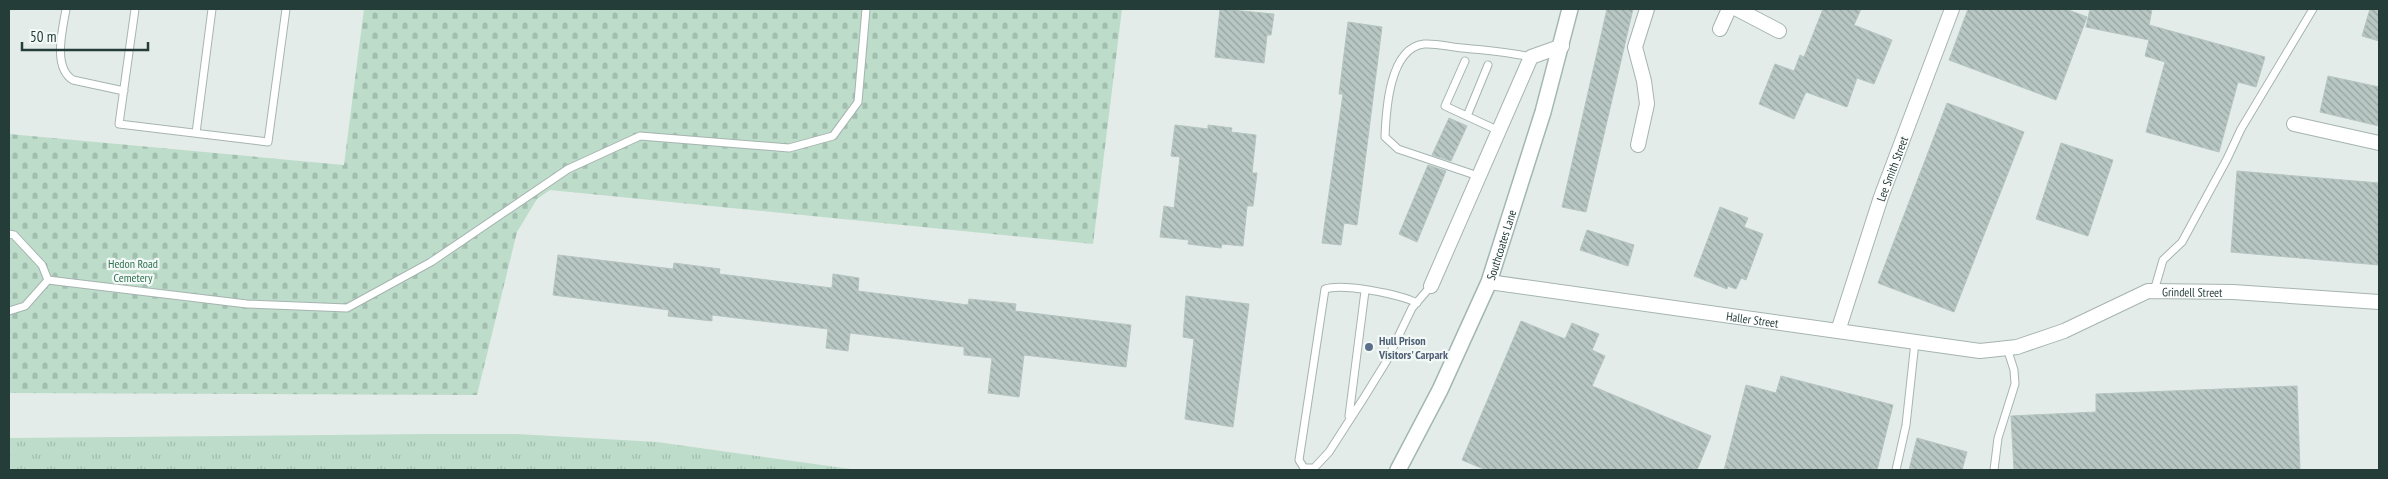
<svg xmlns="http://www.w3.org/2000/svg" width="2388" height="479" font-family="'PT Sans Narrow',sans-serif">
	<defs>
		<pattern id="grass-tufts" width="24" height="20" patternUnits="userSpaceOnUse" patternTransform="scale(1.25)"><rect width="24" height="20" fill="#bddcca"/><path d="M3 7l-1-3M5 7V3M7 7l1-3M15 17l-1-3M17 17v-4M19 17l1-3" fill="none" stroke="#a2beae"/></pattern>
		<pattern id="cemetery-stones" width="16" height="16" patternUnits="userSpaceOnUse" patternTransform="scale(1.25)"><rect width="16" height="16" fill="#bddcca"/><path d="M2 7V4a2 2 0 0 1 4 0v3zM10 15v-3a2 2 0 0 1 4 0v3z" fill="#a2beae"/></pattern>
		<pattern id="building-back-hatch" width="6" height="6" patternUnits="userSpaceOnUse" patternTransform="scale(1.25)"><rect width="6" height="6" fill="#b8c7c3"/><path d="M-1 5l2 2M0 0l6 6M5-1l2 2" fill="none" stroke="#95a39f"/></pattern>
	</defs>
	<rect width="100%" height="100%" fill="#e3ece9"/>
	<path fill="url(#grass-tufts)" d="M426 434H517L657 442 858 470H9V438Z"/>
	<path fill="url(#cemetery-stones)" d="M364 9H1122L1093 244 550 190 537 199 517 232 477 395 9 393V134L344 165Z"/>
	<path fill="url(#building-back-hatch)" stroke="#b6c5c1" d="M1220 9 1274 14 1271 35H1267L1264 63 1215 57Z
		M1607 9H1633L1586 212 1562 207Z
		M1823 9H1861L1854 25 1892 40 1874 84 1857 78 1847 107 1806 92 1794 119 1759 104 1775 64 1794 71 1800 55 1804 57Z
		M1968 9H2066L2087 17 2056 100 1949 60Z
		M2090 9H2152L2149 25 2265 57 2256 87 2238 82 2219 152 2146 132 2165 62 2145 56 2149 40 2086 27Z
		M2370 9H2379V41L2362 36Z
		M1348 22 1382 27 1357 225 1344 223 1341 245 1322 243 1343 94H1339Z
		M2328 76 2379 87V126L2320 112Z
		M1947 103 2024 132 1954 312 1878 283Z
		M1449 118 1467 126 1451 161 1432 155Z
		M1175 125 1208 129V125L1232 128 1231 132 1256 135 1252 173H1257L1253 206H1247L1243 246 1222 244 1221 248 1188 244 1189 240 1160 237 1164 206 1174 208 1180 157 1171 156Z
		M2061 143 2113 160 2088 236 2036 219Z
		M1428 165 1446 171 1417 242 1399 234Z
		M2237 171 2379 183V265L2231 252Z
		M1720 207 1748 218 1744 227 1763 234 1746 280 1741 278 1736 289 1728 286 1727 289 1694 276Z
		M1587 230 1634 245 1628 266 1580 250Z
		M558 255 673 269 674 263 720 269 719 274 832 288 833 274 859 278 858 291 968 305 969 299 1016 304 1015 311 1131 325 1126 367 1024 355 1019 397 988 393 992 358 964 355V347L850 333 848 351 826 348 828 329 712 315V321L668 316 669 310 553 295Z
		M1186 296 1249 304 1233 427 1185 419 1194 339 1183 337Z
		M1521 321 1565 339 1572 323 1599 334 1592 350 1605 356 1592 386 1711 436 1697 470H1486L1462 460Z
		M1781 376 1893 405 1877 470H1724L1746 385 1776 393Z
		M2297 386 2300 470H2014L2011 416 2096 412V394Z
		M1917 438 1967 452 1962 470H1909Z"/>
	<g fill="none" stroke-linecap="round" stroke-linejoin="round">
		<defs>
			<path id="lane" d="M66 9C63 28 52 67 73 80L124 91
				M135 9 119 124 268 142 286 9
				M1465 61 1445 106 1497 130
				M1467 116 1488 65
				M196 133 212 9
				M1478 176 1398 149 1385 137C1386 111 1389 48 1424 44 1436 43 1450 47 1462 48 1485 50 1508 52 1531 57
				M9 234 14 235 42 265 48 280
				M48 280 247 304 347 308 431 262 568 169 640 136 789 148 833 136 858 102 866 9
				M2154 291 2163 260 2182 242 2227 159 2241 129 2313 9
				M1417 303C1399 294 1343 283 1325 289L1299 460 1304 468H1314L1329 452 1365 396 1386 362 1412 308 1431 286
				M9 311 25 306 48 280
				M1349 416 1365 291
				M1896 470 1906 425 1915 342
				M1994 470 1998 438 2015 384 2014 370 2007 348"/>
			<g id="street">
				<path d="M1737 9 1779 31"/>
				<path d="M1720 29 1729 9"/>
				<path d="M2294 124 2379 143"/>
				<path d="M1638 145 1647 104 1644 81 1635 47 1647 9"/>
				<path id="s1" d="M1489 282 1980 351 2017 347 2064 331 2148 291 2233 292 2379 302"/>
				<path d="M1431 286 1531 57 1562 46"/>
				<path id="s2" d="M1838 331 1881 197 1952 9"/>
			</g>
			<g id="secondary">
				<path id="s3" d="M1398 470 1440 390 1489 282 1543 112 1570 9"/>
			</g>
		</defs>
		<use href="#lane" stroke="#a6b4b1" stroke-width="9"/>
		<use href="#street" stroke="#a6b4b1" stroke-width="16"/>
		<use href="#secondary" stroke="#a2b7b3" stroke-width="18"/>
		<use href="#lane" stroke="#fff" stroke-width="7"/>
		<use href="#street" stroke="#fff" stroke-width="14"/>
		<use href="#secondary" stroke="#fff" stroke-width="15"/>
	</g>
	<circle fill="#5c6f8a" stroke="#f3f9f7" stroke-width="2" cx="1369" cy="347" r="5"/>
	<g text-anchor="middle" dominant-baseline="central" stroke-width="4.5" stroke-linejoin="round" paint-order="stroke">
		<g font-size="12" fill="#243d39" stroke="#f3f9f7">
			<text stroke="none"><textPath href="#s2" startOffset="171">Lee Smith Street</textPath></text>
			<text stroke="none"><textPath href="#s3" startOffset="248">Southcoates Lane</textPath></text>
			<text stroke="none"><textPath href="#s1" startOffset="720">Grindell Street</textPath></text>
			<text stroke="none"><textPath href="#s1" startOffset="266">Haller Street</textPath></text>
		</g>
		<g font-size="12" fill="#307252" stroke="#f3f9f7">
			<text x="133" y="263">Hedon Road<tspan x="133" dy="14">Cemetery</tspan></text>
		</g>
		<g font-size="12" font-weight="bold" fill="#4e5e75" stroke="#f3f9f7" text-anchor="start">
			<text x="1379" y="340">Hull Prison<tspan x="1379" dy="14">Visitors' Carpark</tspan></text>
		</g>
	</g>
	<rect width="2388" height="479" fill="none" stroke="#243d39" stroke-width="20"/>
	<path d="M22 42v8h126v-8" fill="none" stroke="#243d39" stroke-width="2.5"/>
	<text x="30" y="42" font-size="15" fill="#243d39" stroke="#f3f9f7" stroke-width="4" paint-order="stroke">50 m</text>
</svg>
